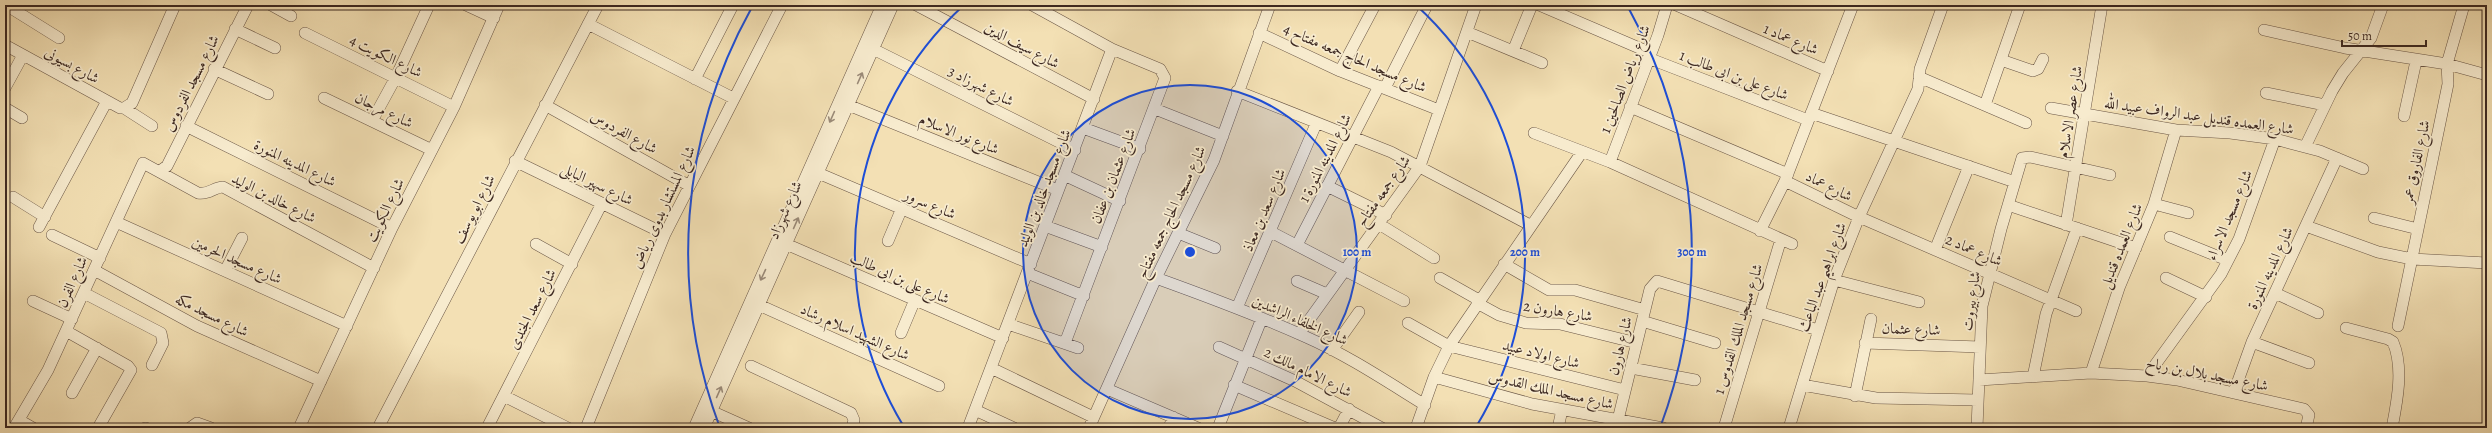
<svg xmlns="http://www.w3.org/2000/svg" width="2492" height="433" font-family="Alegreya,Amiri,serif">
	<rect width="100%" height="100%" fill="#f3e0b4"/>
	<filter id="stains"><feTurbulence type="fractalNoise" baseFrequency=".005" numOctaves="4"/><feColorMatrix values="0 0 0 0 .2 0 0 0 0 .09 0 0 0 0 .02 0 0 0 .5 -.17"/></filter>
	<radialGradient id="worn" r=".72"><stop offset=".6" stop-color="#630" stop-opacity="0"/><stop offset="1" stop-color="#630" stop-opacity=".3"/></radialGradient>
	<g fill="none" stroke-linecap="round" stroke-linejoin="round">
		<defs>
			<path id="minor" d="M6 5 59 38
				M271 5 291 16
				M466 5 494 18
				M916 5 1094 99
				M1032 5 1112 49 1160 69 1165 78 1065 343
				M1539 5 1651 53
				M1676 5 1828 71
				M588 24 733 98
				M235 29 275 48
				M2264 30 2345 48 2447 64 2487 75
				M1467 32 1542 63
				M305 33 454 107
				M1259 33 1340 71 1439 110
				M5 45 120 108H124L152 126
				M873 49 1075 150
				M1513 51 1532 5
				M1648 58 1808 120
				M2001 60 2033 71 2038 69 2043 59
				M214 69 268 94
				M1340 71 1375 5
				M1919 77 2026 123
				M695 79 733 5
				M5 88 23 55
				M1385 88 1427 5
				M1237 91 1391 152 1530 225
				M2266 93 2325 105
				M324 98 432 150
				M545 105 688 185
				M848 105 1058 190
				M1985 105 2020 5
				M1630 107 1788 174
				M5 108 22 118
				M124 108 132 103 175 5
				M2051 108 2176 130 2230 133 2275 139 2320 151 2363 169
				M1155 109 1223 136
				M1811 113 2015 182
				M2404 116 2416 61
				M372 121 396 77 429 5
				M186 126 392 228
				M1083 128 1140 149
				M1534 133 1610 162 1792 244
				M2305 147 2332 91 2343 73 2371 38 2383 5
				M515 161 665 234
				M1610 162 1658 35 1667 5
				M160 171 167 166 248 5
				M818 173 1031 264
				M1064 175 1120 201
				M1785 181 1859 217 2076 311
				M1327 186 1386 215
				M13 197 45 217
				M2154 204 2188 213
				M2008 205 2136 248
				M2374 218 2418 229
				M116 222 347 326
				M1379 224 1434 258
				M2066 225 2102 5
				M1045 226 1102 247
				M2306 226 2378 252 2412 259 2487 263
				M39 227 107 101
				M1760 231 1785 181 1853 5
				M1271 232 1404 301
				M1178 233 1215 248
				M52 235 100 258
				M2170 237 2227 260
				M888 241 902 208
				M536 244 572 264
				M786 244 1003 338
				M1297 245 1379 86
				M1935 250 1969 166
				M1504 264 1549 290H1575L1645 310
				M94 270 197 326 321 381
				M225 271 242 238
				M1027 273 1084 296
				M1156 278C1206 296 1257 315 1306 337 1347 355 1386 381 1425 405
				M1440 278 1479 300
				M2166 278 2206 297
				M1834 280 1919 302
				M1297 281 1327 294
				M84 293 161 333 163 343 152 365
				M2275 293 2318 313
				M33 301 72 319
				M1477 303 1499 315 1526 323 1560 324 1637 343
				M759 305 939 386
				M1237 308 1316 124
				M1642 321 1715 343
				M1408 323 1449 346 1625 390
				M1008 324 1078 348
				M2398 326 2448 84 2447 64 2464 5
				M2346 328 2388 339 2393 342C2404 368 2397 402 2392 428
				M66 331 128 366 131 370 98 428
				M901 333 914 302
				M1299 334 1420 166 1476 5
				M2252 342 2309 363
				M1865 343 1980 347
				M1219 347 1295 381 1382 428
				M1332 350 1359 312
				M751 366 851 413 854 420 852 428
				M991 368 1093 417
				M1631 368 1695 380
				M2091 373 2119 288 2154 204 2176 130
				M2147 376 2221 274 2239 239 2275 139
				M1434 377 1532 404 1663 428
				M2033 377 2046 314 2077 228
				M1979 380 2091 373 2147 376 2177 380 2304 409 2309 415 2306 428
				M1234 385 1335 428
				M1802 385 1876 398 1978 400
				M1107 389 1198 428
				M2234 392 2252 342 2337 158
				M72 393 97 348
				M504 396 568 428
				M1855 396 1871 319
				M975 410 1014 428
				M711 411 749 428
				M19 420 33 428
				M14 428 48 370 143 163 198 193C209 195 214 187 223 187L374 268
				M145 428H146
				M190 428 197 423 211 428
				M299 428 392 228 454 107 499 5
				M378 428 598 5
				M487 428 602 203
				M586 428 665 234 782 5
				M694 428 882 5
				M704 428 893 5
				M968 428 1112 49
				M1089 428 1156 278 1214 160 1270 5
				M1169 428 1173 417
				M1218 428 1262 318
				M1339 428 1349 409
				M1416 428 1434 377 1449 346 1582 152
				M1558 428 1562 410
				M1616 428 1650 289 1657 281 1818 330
				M1724 428 1781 239
				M1789 428 1834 280 1859 217 1918 89 1920 69 1943 5
				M1977 428 1982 306 2001 229 2022 158 2030 157 2110 175"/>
		</defs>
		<use href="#minor" stroke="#6a5646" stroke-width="12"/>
		<use href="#minor" stroke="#f7ebce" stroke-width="11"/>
	</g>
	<defs><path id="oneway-shaft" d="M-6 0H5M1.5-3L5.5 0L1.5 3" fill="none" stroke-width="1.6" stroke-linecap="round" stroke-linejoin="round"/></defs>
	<g stroke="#9a8a78">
		<use href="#oneway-shaft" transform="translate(860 78) rotate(-66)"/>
		<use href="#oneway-shaft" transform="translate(832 117) rotate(114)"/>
		<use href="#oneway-shaft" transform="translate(796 223) rotate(-66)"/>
		<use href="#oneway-shaft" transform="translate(763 275) rotate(115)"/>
		<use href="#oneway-shaft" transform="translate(719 392) rotate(-66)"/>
	</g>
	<circle cx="1190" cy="252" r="167" fill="#1d4ed8" fill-opacity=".12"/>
	<g fill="none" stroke="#1d4ed8" stroke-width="2">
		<circle cx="1190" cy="252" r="167"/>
		<path d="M904 427A335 335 0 0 1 964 5M1416 5A335 335 0 0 1 1476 427"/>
		<path d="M720 428A502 502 0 0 1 751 9M1629 9A502 502 0 0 1 1660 428"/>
	</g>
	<g text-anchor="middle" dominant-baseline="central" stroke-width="3.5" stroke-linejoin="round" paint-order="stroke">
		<g font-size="15" fill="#3c2821" stroke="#f7ebce">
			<text transform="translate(1791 39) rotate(23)">شارع عماد 1</text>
			<text transform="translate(1022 45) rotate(28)">شارع سيف الدين</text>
			<text transform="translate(386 56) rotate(26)">شارع الكويت 4</text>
			<text transform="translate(1355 58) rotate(23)">شارع مسجد الحاج جمعه مفتاح 4</text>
			<text transform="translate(72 65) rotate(29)">شارع بسيونى</text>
			<text transform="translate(1734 75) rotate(21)">شارع على بن ابى طالب 1</text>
			<text transform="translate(1625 79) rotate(-69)">شارع رياض الصالحين 1</text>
			<text transform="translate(191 83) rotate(-63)">شارع مسجد الفردوس</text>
			<text transform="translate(981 86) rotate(27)">شارع شهرزاد 3</text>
			<text transform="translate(384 110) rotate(26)">شارع مرجان</text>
			<text transform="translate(2070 112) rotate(-81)">شارع عصر الاسلام</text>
			<text transform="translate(2199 116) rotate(8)">شارع العمده قنديل عبد الرواف عبيد الله</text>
			<text transform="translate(624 132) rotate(29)">شارع الفردوس</text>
			<text transform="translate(959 134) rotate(22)">شارع نور الاسلام</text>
			<text transform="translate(1325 158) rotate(-63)">شارع المدينه المنورة 1</text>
			<text transform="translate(2416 162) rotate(-78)">شارع الفاروق عمر</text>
			<text transform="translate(295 163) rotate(26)">شارع المدينه المنورة</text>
			<text transform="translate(1113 176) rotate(-69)">شارع عثمان بن عفان</text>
			<text transform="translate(597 184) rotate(26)">شارع سهير البابلى</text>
			<text transform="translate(1829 186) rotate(26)">شارع عماد</text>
			<text transform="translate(1044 188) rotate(-69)">شارع مسجد خالد بن الوليد</text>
			<text transform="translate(1383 191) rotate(-55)">شارع جمعه مفتاح</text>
			<text transform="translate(274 198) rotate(27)">شارع خالد بن الوليد</text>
			<text transform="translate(930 204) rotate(23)">شارع سرور</text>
			<text transform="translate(663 207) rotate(-65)">شارع المستشار بدوى رياض</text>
			<text transform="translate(474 209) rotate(-63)">شارع ابو يوسف</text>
			<text transform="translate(385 210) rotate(-64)">شارع الكويت</text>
			<text transform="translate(785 210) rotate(-66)">شارع شهرزاد</text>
			<text transform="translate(1264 210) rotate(-67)">شارع سعد بن معاذ</text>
			<text transform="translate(1171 212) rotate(-65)">شارع مسجد الحاج جمعه مفتاح</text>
			<text transform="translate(2229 215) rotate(-67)">شارع مسجد الاسراء</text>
			<text transform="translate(2121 246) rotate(-68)">شارع العمده قنديل</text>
			<text transform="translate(1974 250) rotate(23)">شارع عماد 2</text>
			<text transform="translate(237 260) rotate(24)">شارع مسجد الحرمين</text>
			<text transform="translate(2270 268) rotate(-65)">شارع المدينه المنورة</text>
			<text transform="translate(1822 277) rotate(-70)">شارع ابراهيم عبد الباعث</text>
			<text transform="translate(900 278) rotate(24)">شارع على بن ابى طالب</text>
			<text transform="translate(72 282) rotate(-66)">شارع الفرن</text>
			<text transform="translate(1971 301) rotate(-82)">شارع بيروت</text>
			<text transform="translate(532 309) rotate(-63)">شارع سعد الجندى</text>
			<text transform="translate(1558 311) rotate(9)">شارع هارون 2</text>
			<text transform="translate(212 315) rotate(26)">شارع مسجد مكه</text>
			<text transform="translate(1300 320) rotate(24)">شارع الخلفاء الراشدين</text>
			<text transform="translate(1738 329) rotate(-73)">شارع مسجد الملك القدوس 1</text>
			<text transform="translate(1911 329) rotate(2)">شارع عثمان</text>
			<text transform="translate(855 332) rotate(24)">شارع الشهيد اسلام رشاد</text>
			<text transform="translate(1620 346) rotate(-76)">شارع هارون</text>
			<text transform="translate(1541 354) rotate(14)">شارع اولاد عبيد</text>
			<text transform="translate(1308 372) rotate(26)">شارع الامام مالك 2</text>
			<text transform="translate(2207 374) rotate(11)">شارع مسجد بلال بن رباح</text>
			<text transform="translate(1551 390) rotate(13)">شارع مسجد الملك القدوس</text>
		</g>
	</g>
	<circle cx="1190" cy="252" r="6" fill="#1d4ed8" stroke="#f7ebce" stroke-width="2"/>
	<g font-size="12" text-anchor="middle" font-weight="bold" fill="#1d4ed8" stroke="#f7ebce" stroke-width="3.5" stroke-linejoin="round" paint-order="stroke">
		<text x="1357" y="256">100 m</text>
		<text x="1525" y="256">200 m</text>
		<text x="1692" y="256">300 m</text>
	</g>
	<rect width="2492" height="433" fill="none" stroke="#f3e0b4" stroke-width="20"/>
	<rect x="6" y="6" width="2480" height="421" fill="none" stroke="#3c2821" stroke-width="2"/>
	<rect x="10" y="10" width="2472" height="413" fill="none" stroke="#3c2821"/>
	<path d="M2342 40v6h84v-6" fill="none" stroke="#3c2821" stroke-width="2"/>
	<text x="2348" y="40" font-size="12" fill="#3c2821" stroke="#f7ebce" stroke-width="3" paint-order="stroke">50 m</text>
	<rect width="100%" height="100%" filter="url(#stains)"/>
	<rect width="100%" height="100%" fill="url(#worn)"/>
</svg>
